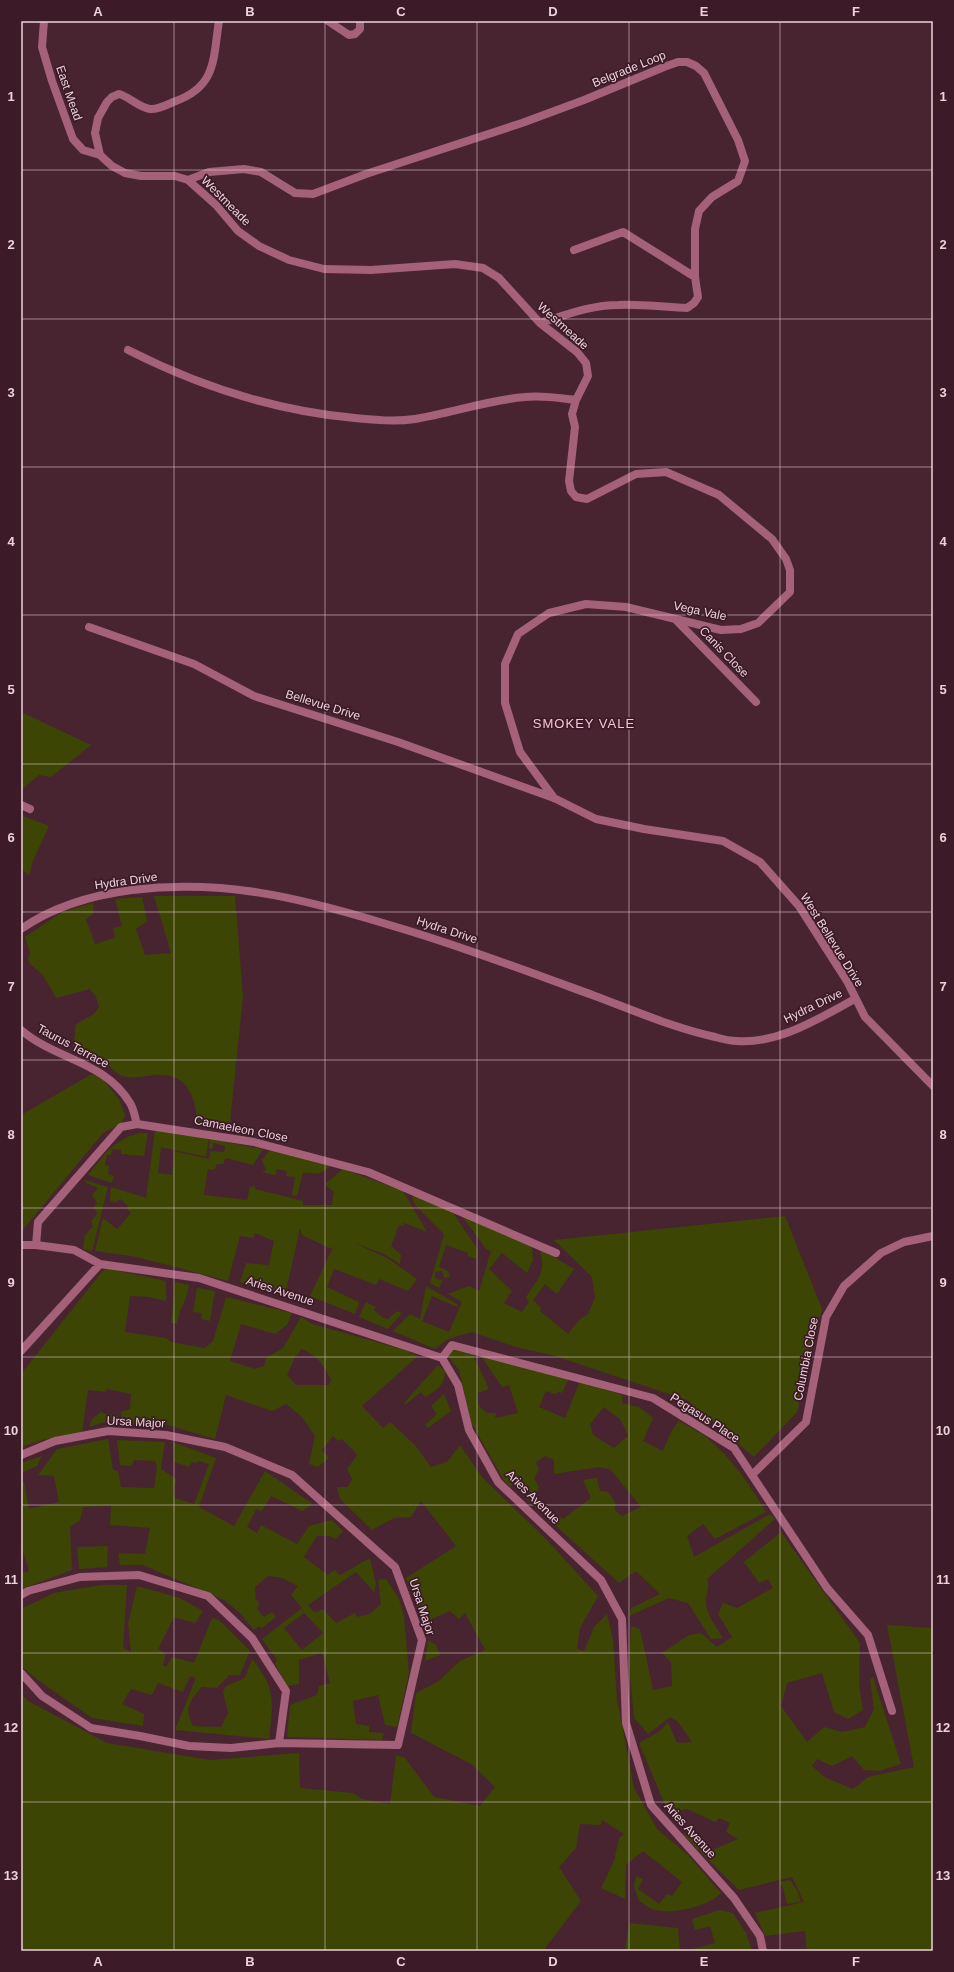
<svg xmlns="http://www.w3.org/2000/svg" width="954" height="1972" font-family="Arial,sans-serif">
	<rect width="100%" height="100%" fill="#482431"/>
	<path fill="#3c4503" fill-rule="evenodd" d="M21 712 91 745 51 777 39 775 21 790Z
		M21 815 49 826 33 861 29 876 21 868Z
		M154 896H235L243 996 230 1123 198 1122C194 1094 187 1072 154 1075 145 1076 134 1078 126 1077 115 1075 110 1065 102 1058 93 1051 84 1050 73 1047L76 1024 94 1014 99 1007 96 997 90 989 56 998 43 975 30 964 28 959 30 953 25 937 62 912 93 903 94 913 86 919 95 944 115 938 113 928 122 926 115 899 142 897 147 921 136 929 145 955 171 953Z
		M98 1074 119 1099 125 1115 122 1123 103 1133 21 1232V1115L90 1075Z
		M155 1130 209 1138 206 1157 161 1147 158 1173 172 1175 174 1151 209 1159 210 1151 224 1152 225 1146 214 1143 212 1149 209 1148 210 1139 263 1149 253 1165 226 1158 223 1164H217L214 1170 208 1169 204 1195 247 1200 250 1187 255 1186V1189L303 1201V1208V1205H332L334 1192 325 1184 343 1169 403 1191 427 1232 404 1223 403 1226 399 1225 391 1246 401 1255 400 1264 384 1254 354 1243 387 1258 417 1279 408 1291 379 1279 376 1285 334 1269 327 1287 359 1302 355 1314 310 1296 334 1245 331 1249 302 1235 300 1228 285 1296 240 1282 246 1263 269 1265 274 1241 255 1233 253 1238 240 1236 228 1281 137 1257 95 1251 103 1218 117 1229 131 1213 127 1209 128 1206 121 1199 116 1202 110 1201 111 1187 146 1198Z
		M139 1133H148L144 1156 121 1154V1150L112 1149 111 1155H107L105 1165 109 1166 108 1174 114 1176 112 1183 88 1175C104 1155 113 1140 139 1133Z
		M270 1150 330 1166C322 1176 314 1173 303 1173L297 1196 292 1195 295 1177 286 1176 287 1171 277 1169 275 1175 262 1172 266 1170 262 1160Z
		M85 1180 108 1187 92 1251 83 1249 85 1235 93 1226 91 1221 97 1214 94 1207 97 1203 92 1195 98 1188 86 1183Z
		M414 1194 451 1210 478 1250 476 1259 468 1256V1253L446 1245 439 1267 448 1271 450 1277 444 1278 442 1271 435 1272V1278L439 1280 443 1279 439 1288 430 1283 444 1234 416 1206 412 1199Z
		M462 1216 532 1246 533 1260 527 1273 502 1253 489 1269 512 1291 504 1303 522 1312 529 1302 526 1297C539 1277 547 1272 539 1248L574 1269 557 1294 545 1284 533 1300 541 1308 540 1311 568 1334 579 1320 588 1314 595 1297 592 1277 554 1240 785 1216 822 1309 797 1412 754 1457 687 1400 552 1355 516 1347 472 1332 448 1339 435 1349 393 1331 410 1314 420 1319 426 1286 457 1304V1307L432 1296 422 1321 449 1332 462 1302 448 1294 469 1286 479 1291 491 1251 486 1249Z
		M105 1268 166 1281V1301L149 1297 130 1296 125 1332 166 1338 171 1342 205 1348 213 1341 226 1297 292 1313 287 1325 275 1334 241 1324 230 1361 255 1369 264 1366 266 1358 283 1348 301 1317 312 1324 402 1349 418 1356 362 1406 383 1428 390 1422 415 1445 431 1467 447 1462 460 1445 482 1477 547 1540 598 1596 580 1628 577 1649 584 1651 594 1627 607 1614 613 1640 617 1699 634 1788 657 1829 688 1855 721 1893C708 1907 671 1915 652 1909 648 1907 643 1903 639 1901L634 1886 636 1876 643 1879 638 1889 659 1904 667 1894 672 1896 682 1882 643 1851 626 1865 625 1899 601 1888 614 1861 619 1838 624 1834 602 1820 601 1825 580 1824 576 1848 559 1867 581 1901 543 1951H21V1693L28 1701 107 1743 210 1760 299 1753 300 1788 353 1793 362 1799 390 1804 396 1755 405 1758 434 1797 480 1806 495 1787 471 1764 411 1733 416 1693 439 1681 460 1661 485 1650 465 1613 459 1619 450 1611 431 1619 422 1620 406 1578 456 1546 421 1501 411 1517 394 1518 372 1530 340 1499 337 1487H348L352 1479 347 1469 357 1455 342 1439 339 1441 333 1436 322 1450 329 1458 318 1467 309 1464 315 1436 302 1417 286 1404 272 1411 226 1395 215 1439 168 1425 122 1423 121 1412 130 1409 131 1394 107 1389 105 1392 88 1390 82 1433 46 1439 21 1447V1374ZM302 1349C317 1355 324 1366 331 1380L329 1385H296L287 1375 295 1357Z
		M175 1282 189 1285C187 1301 179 1308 177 1324L171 1323Z
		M197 1288 215 1291 210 1321 201 1319 202 1313 193 1312Z
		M366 1302 376 1307 374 1310 383 1318 388 1319 397 1311 402 1313 388 1329 359 1317Z
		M454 1349 472 1353 489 1389 477 1393 479 1406 487 1413H496L495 1418 518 1413 509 1385 502 1387 481 1356 569 1378 562 1393 558 1392 555 1394 546 1391 539 1407 565 1418 580 1381 623 1395 622 1403 639 1407 653 1418 643 1441 663 1451 672 1430 679 1421C688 1426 698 1431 706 1437 732 1458 749 1484 766 1512L715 1539 703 1524 687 1536 694 1557 770 1514 775 1519 707 1579C710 1586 706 1593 706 1601 706 1615 716 1626 723 1638L711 1639 688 1603 669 1598 629 1616 631 1608 660 1594 636 1571 619 1583 524 1497 563 1519 591 1498 583 1480 597 1478 600 1491 608 1492 615 1502V1510L622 1516 641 1507 610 1469 599 1467 554 1474V1460L545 1456 536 1462 539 1470 534 1478 539 1487 536 1495 514 1482 510 1487 503 1479 471 1422 459 1370 447 1355ZM604 1407 621 1420 628 1436 614 1448 593 1435 590 1424Z
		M438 1365 445 1371C445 1385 437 1390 425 1397L421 1392 406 1404 404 1403Z
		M444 1394 451 1411 428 1428 425 1425 437 1414 431 1406Z
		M102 1411V1413L118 1416 119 1422H105L89 1427 92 1419Z
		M108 1439 113 1470 118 1471 121 1487 154 1488 157 1466 155 1461 134 1460 131 1466 120 1465 117 1440 165 1442 161 1469 176 1479 174 1489 175 1498 194 1504 209 1464 199 1461 197 1463 192 1462 189 1467 174 1462 173 1442 216 1458 199 1507 234 1526 265 1471 313 1504 302 1511 271 1496 262 1511 256 1509 247 1527 257 1533 261 1525 297 1544 309 1526 332 1520 343 1531 336 1539 329 1536H317L304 1557 328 1575 334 1570 340 1575 370 1558 376 1584 374 1592 356 1572 308 1605 315 1613 323 1609 336 1623 355 1613 356 1617 370 1614 381 1604 378 1580 386 1579 399 1599 404 1616 409 1673 397 1727 385 1725 378 1695 353 1701 356 1724 369 1726V1732L384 1733 382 1740 287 1737 290 1705 317 1695 319 1686 330 1683 322 1653 299 1660V1684L287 1686 275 1664 277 1660 262 1639 302 1608 291 1595 298 1586 282 1578 268 1576 255 1587 256 1601 258 1600 259 1605 257 1609 264 1617 272 1612 276 1617 262 1628 259 1626 254 1630 240 1613 224 1600 143 1565H120L118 1553 145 1554 150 1528 110 1525 111 1506 83 1507 80 1520 70 1527 72 1570 21 1589V1573L29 1571 21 1545V1482H24L29 1509 59 1502 54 1476 38 1475 57 1449ZM304 1613 323 1633 302 1650 284 1628Z
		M42 1456 37 1466 21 1473V1463Z
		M781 1532 860 1643 859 1686 863 1710 848 1719 834 1712 822 1673 787 1683 781 1706 807 1742 824 1727 842 1732 865 1727 874 1709 870 1679 873 1677 901 1764 879 1771 864 1770 852 1756 832 1766 817 1759 812 1766 826 1778 853 1789 868 1777 914 1767 887 1625 933 1628V1951H807L805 1931 765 1936 755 1913 804 1902 792 1877 739 1890 681 1833 700 1842 710 1851 738 1839 726 1832 730 1823 719 1818 715 1822 687 1809 669 1814 639 1743 660 1731 668 1722 677 1743 692 1742 678 1722 670 1717 648 1734 634 1718 629 1663 631 1626 640 1629 653 1690 672 1686 671 1662 662 1653 689 1635 701 1633 717 1647 732 1637 718 1614 723 1603 737 1608 773 1588 768 1579 759 1583 744 1562Z
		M108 1546 107 1567 79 1569 77 1547Z
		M101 1585H127L123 1648 131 1652 128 1624 137 1586 180 1598 203 1611 195 1623 174 1617 158 1649 166 1654 163 1665 166 1667 172 1657 194 1663 212 1618 219 1620 250 1651 240 1675H229L217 1688 202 1687C189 1701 184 1708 193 1726L221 1727 228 1713 223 1692 226 1686 245 1678 252 1659C277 1690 273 1702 269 1739L175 1730 196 1678 190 1676 183 1692 158 1683 152 1695 131 1689 122 1704 144 1714 143 1726 92 1718 38 1680 21 1666V1609L54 1593Z
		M428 1640 436 1645 440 1655 425 1661Z
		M790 1880 797 1890 801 1902 787 1904 783 1888 779 1882Z
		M719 1910 733 1913 746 1933 752 1951H693V1949L715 1943 710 1926 695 1930 692 1919Z
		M629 1923 678 1928 680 1951H625Z"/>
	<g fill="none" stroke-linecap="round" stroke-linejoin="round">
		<path stroke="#a46179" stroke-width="8" d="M44 21 42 47 52 81 73 139 83 150 100 155
			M219 21C213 58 217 86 176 101 168 104 158 110 150 109 138 107 130 97 119 94L112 97 107 102 98 118 95 133 100 155 112 166 125 173 141 176H175L188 180 216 205 238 231 259 246 289 260 324 269 371 270 455 264 483 268 499 278 540 323 577 352 586 363 588 376 576 400 572 414 575 427 569 481 571 491 576 497 587 499 636 474 666 472 719 495 772 539 786 559 790 570V592L758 623 741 629 721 630 626 607 586 604 549 613 518 634 505 664V703L520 752 554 798
			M328 21 349 35 355 34 360 29V21
			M188 180 209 172 244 169 261 172 295 193 313 194 366 174 522 123 584 100 664 67 678 62H687L696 66 704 73 738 140 745 161 738 181 712 197 699 211 695 229V277L698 297 694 303 687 308C664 307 641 304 618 305 591 305 566 315 540 323
			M574 250 623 232 695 277
			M128 350C199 386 275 411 355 418 375 420 395 422 415 419 452 413 488 400 525 397 542 395 559 398 576 400
			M675 619 756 702
			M89 627 194 664 254 696 398 742 554 798 596 819 644 829 723 841 760 862 799 906 847 981 865 1017 933 1086
			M21 805 30 809
			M21 929C54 906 93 895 132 890 222 879 297 897 383 923 455 944 524 970 595 996 635 1011 674 1028 715 1037 722 1039 730 1041 737 1041 780 1044 819 1018 855 999
			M21 1030C56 1060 105 1061 130 1103 134 1109 135 1118 137 1124
			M21 1245H36
			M100 1264 74 1250 36 1245 38 1222 121 1127 137 1124 254 1142 368 1172 556 1253
			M21 1351 100 1264 199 1278 442 1358 458 1385 469 1430 498 1482 601 1580 622 1619 626 1723 651 1805 734 1898 760 1936 763 1951
			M442 1358 452 1345 653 1398 734 1448 827 1588 868 1635 892 1711
			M21 1455 55 1441 108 1431 166 1435 225 1447 292 1475 395 1567 422 1640 398 1745 279 1743 231 1748 189 1746 140 1736 91 1728 42 1696 21 1673
			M752 1475 806 1422 826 1317 844 1286 881 1253 904 1242 933 1236
			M21 1595 28 1591 80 1577 139 1575 208 1596 252 1638 286 1691 279 1743"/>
	</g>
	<path fill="none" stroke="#ead2d9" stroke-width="1" stroke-opacity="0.55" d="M174 21V1951M325 21V1951M477 21V1951M629 21V1951M780 21V1951M21 170H933M21 319H933M21 467H933M21 615H933M21 764H933M21 912H933M21 1060H933M21 1208H933M21 1357H933M21 1505H933M21 1653H933M21 1802H933"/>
	<g text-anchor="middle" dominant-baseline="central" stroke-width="3.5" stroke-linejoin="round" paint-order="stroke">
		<g font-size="12" fill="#ead2d9" stroke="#3c1a27">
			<text transform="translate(629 69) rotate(-22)">Belgrade Loop</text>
			<text transform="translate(69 93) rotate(71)">East Mead</text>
			<text transform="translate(226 201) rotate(45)">Westmeade</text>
			<text transform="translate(563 326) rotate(42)">Westmeade</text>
			<text transform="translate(700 611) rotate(12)">Vega Vale</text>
			<text transform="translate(724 652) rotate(46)">Canis Close</text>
			<text transform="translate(323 705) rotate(17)">Bellevue Drive</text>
			<text transform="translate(126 881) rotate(-8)">Hydra Drive</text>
			<text transform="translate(447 930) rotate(18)">Hydra Drive</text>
			<text transform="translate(832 940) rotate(58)">West Bellevue Drive</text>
			<text transform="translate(813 1006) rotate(-26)">Hydra Drive</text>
			<text transform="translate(73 1046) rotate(28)">Taurus Terrace</text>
			<text transform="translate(241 1129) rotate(11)">Camaeleon Close</text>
			<text transform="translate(280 1291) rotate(18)">Aries Avenue</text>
			<text transform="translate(806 1359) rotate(-79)">Columbia Close</text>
			<text transform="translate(705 1418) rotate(33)">Pegasus Place</text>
			<text transform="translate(136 1422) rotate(3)">Ursa Major</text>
			<text transform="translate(533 1497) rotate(45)">Aries Avenue</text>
			<text transform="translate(422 1607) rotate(72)">Ursa Major</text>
			<text transform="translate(690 1830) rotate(48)">Aries Avenue</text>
		</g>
		<g font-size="13" letter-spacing="1" fill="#f5c6d5" stroke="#3c1a27">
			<text x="584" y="723">SMOKEY VALE</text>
		</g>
	</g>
	<rect width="954" height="1972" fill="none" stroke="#3c1a27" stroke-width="44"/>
	<rect x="22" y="22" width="910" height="1928" fill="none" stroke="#ead2d9" stroke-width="1.5"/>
	<g font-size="13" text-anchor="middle" font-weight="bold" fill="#ead2d9">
		<text x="98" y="16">A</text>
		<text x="250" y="16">B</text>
		<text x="401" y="16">C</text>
		<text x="553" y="16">D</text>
		<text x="704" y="16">E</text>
		<text x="856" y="16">F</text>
		<text x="11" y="101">1</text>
		<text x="943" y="101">1</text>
		<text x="11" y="249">2</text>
		<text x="943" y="249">2</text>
		<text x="11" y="397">3</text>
		<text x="943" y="397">3</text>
		<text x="11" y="546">4</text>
		<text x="943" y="546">4</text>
		<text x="11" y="694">5</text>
		<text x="943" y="694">5</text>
		<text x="11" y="842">6</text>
		<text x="943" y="842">6</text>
		<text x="11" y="991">7</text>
		<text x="943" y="991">7</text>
		<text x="11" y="1139">8</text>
		<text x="943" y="1139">8</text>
		<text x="11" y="1287">9</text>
		<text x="943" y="1287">9</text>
		<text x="11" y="1435">10</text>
		<text x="943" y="1435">10</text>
		<text x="11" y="1584">11</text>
		<text x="943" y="1584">11</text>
		<text x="11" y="1732">12</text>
		<text x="943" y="1732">12</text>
		<text x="11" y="1880">13</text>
		<text x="943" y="1880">13</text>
		<text x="98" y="1966">A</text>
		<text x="250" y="1966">B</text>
		<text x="401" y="1966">C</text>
		<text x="553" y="1966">D</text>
		<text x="704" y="1966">E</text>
		<text x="856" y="1966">F</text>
	</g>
</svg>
